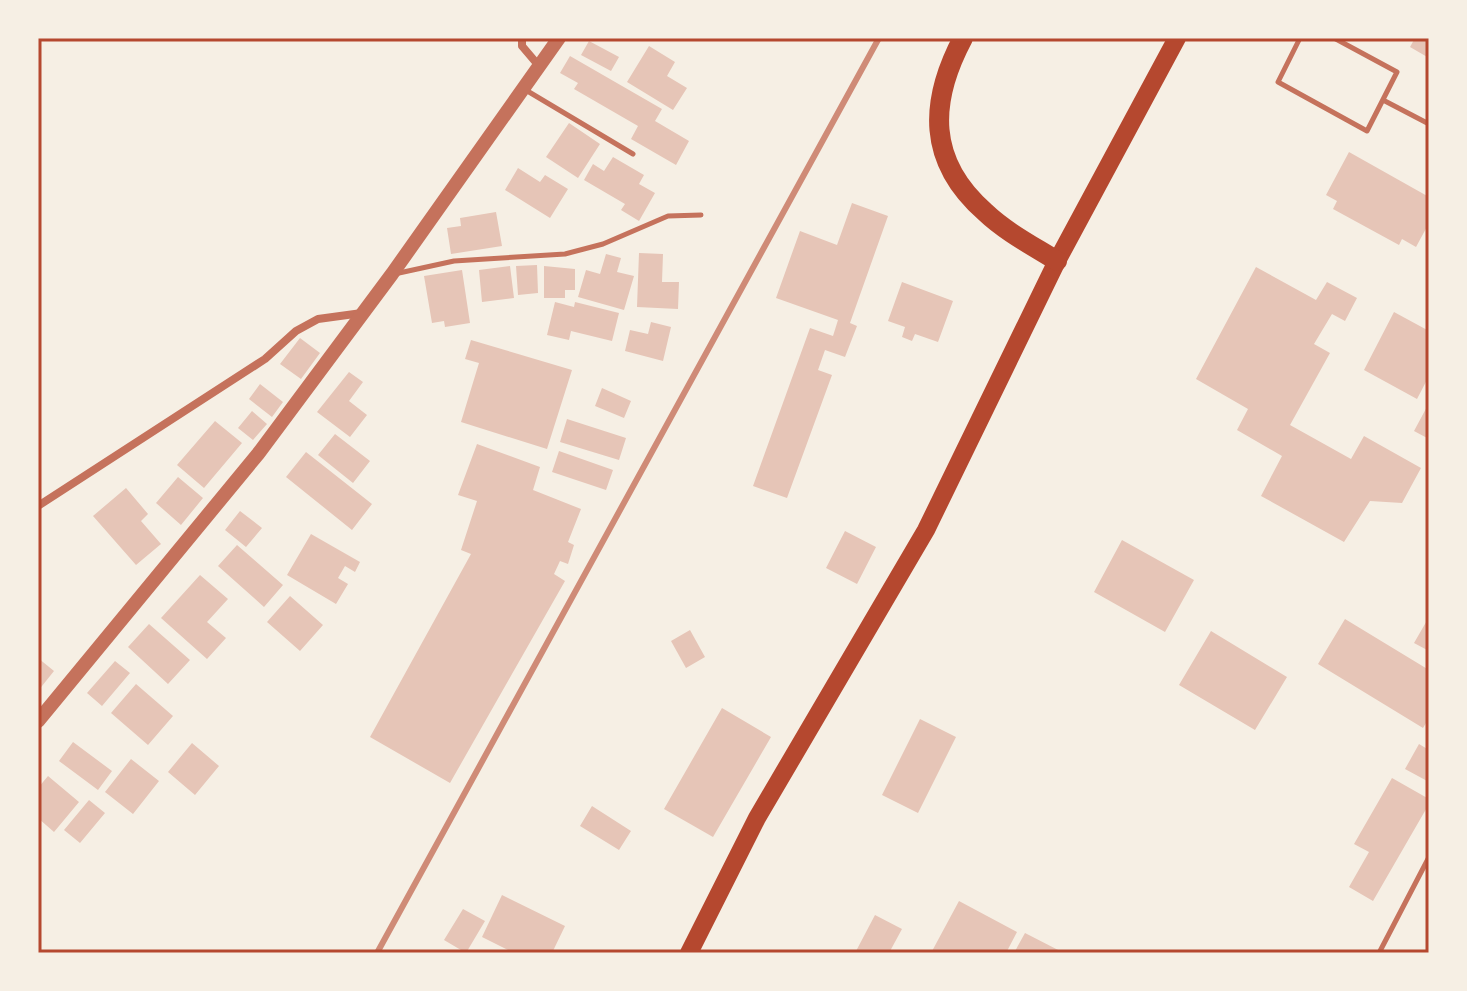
<svg xmlns="http://www.w3.org/2000/svg" width="1467" height="991" font-family="'Roboto Serif',serif">
	<rect width="100%" height="100%" fill="#f6efe4"/>
	<path fill="#e6c5b7" d="M1415 38H1429V58L1410 47Z
		M589 41 619 57 611 71 581 55Z
		M649 46 675 62 667 76 687 88 673 110 627 82Z
		M570 56 662 109 655 121 689 141 676 165 631 139 638 126 574 89 578 83 560 73Z
		M569 123 600 144 578 178 546 157Z
		M1349 152 1429 197V223L1416 247 1402 239 1399 245 1333 209 1337 201 1326 195Z
		M613 157 644 175 639 184 655 193 639 221 621 210 625 204 584 180 593 164 604 171Z
		M518 168 540 182 545 175 568 189 550 218 505 190Z
		M852 203 888 216 850 323 857 326 845 357 825 350 818 370 832 375 787 498 753 486 810 328 833 336 838 320 776 298 800 231 837 245Z
		M496 212 502 246 451 254 447 228 461 226 460 218Z
		M639 253 663 254 662 282H679L678 309 637 307Z
		M606 254 621 258 617 272 634 276 624 310 578 297 586 270 600 274Z
		M537 265 538 293 518 295 516 266Z
		M510 266 514 298 482 302 479 270Z
		M544 266 575 269V290H565V298H544Z
		M1256 267 1316 300 1327 282 1357 298 1345 321 1332 314 1314 344 1330 353 1290 425 1351 459 1364 436 1421 468 1402 503 1370 501 1344 542 1261 496 1282 456 1237 430 1248 409 1196 379Z
		M462 270 470 323 445 327 444 321 432 323 424 276Z
		M902 282 953 301 938 342 915 334 912 341 902 337 905 327 888 321Z
		M555 302 574 307 575 302 619 313 612 341 571 331 569 340 547 335Z
		M1394 312 1429 331V376L1417 399 1364 370Z
		M651 322 671 327 663 361 625 351 630 330 648 334Z
		M300 338 320 353 301 379 280 364Z
		M471 340 572 370 547 449 461 422 479 363 465 359Z
		M349 372 363 382 349 401 367 415 350 437 317 412Z
		M260 384 283 402 272 417 249 399Z
		M602 388 631 401 624 418 595 406Z
		M1429 403V439L1414 431Z
		M252 411 267 424 253 440 238 428Z
		M567 419 626 438 619 460 560 442Z
		M215 421 242 443 204 488 177 465Z
		M335 434 370 461 353 483 318 455Z
		M477 444 540 467 533 490 581 509 568 542 574 545 568 564 560 561 554 574 565 581 450 783 370 737 471 554 461 550 477 501 458 495Z
		M559 451 613 470 606 490 552 472Z
		M306 452 372 504 352 530 286 477Z
		M178 477 203 498 181 525 156 503Z
		M126 488 148 514 141 521 161 544 136 565 93 516Z
		M240 511 262 528 246 547 225 530Z
		M845 531 876 547 857 584 826 568Z
		M311 534 360 562 355 572 345 566 338 578 348 584 336 604 287 575Z
		M1122 540 1194 580 1165 632 1094 592Z
		M237 545 283 585 264 607 218 566Z
		M200 575 228 599 207 622 226 638 207 659 161 618Z
		M290 596 323 625 300 651 267 622Z
		M1429 617V651L1414 643Z
		M1345 619 1429 670V718L1423 728 1318 664Z
		M149 624 190 660 168 684 128 647Z
		M690 630 705 657 686 668 671 641Z
		M1211 631 1287 677 1255 730 1179 685Z
		M38 658 54 671 38 691Z
		M115 661 130 673 102 706 87 693Z
		M136 684 173 716 148 745 111 713Z
		M722 708 771 737 713 837 664 809Z
		M920 719 956 737 918 813 882 795Z
		M73 742 112 771 98 790 59 761Z
		M192 743 219 766 195 795 168 772Z
		M1419 744 1429 750V782L1405 769Z
		M131 759 159 781 133 814 105 792Z
		M48 776 79 802 54 832 38 818V788Z
		M1392 778 1429 799V804L1373 901 1349 887 1369 852 1354 844Z
		M89 800 105 813 80 843 64 830Z
		M592 806 631 831 619 850 580 826Z
		M502 895 565 926 552 953H514L482 937Z
		M959 901 1017 932 1006 953H931Z
		M463 909 485 921 466 953 444 940Z
		M875 915 902 929 889 953H855Z
		M1025 933 1064 953H1014Z"/>
	<g fill="none" stroke-linecap="round" stroke-linejoin="round">
		<path stroke="#c5725c" stroke-width="5" d="M1300 38 1278 82 1367 131 1397 72 1334 38
			M524 89 633 154
			M1383 100 1429 124
			M399 273 454 261 565 254 603 244 668 216 701 215
			M1379 953 1429 857"/>
		<path stroke="#c5725c" stroke-width="8" d="M522 38V46L539 66
			M38 506 265 359 296 331 318 319 362 313"/>
		<path stroke="#c5725c" stroke-width="14" d="M38 721 258 454 392 274 559 38"/>
		<path stroke="#b5482f" stroke-width="18" d="M689 953 757 818 926 530 1057 261 1177 38"/>
		<path stroke="#b5482f" stroke-width="20" d="M963 38C929 102 927 161 985 212 1006 232 1033 246 1057 261"/>
		<path stroke="#cf8b77" stroke-width="6" d="M377 953 879 38"/>
	</g>
	<rect width="1467" height="991" fill="none" stroke="#f6efe4" stroke-width="80"/>
	<rect x="40" y="40" width="1387" height="911" fill="none" stroke="#b5482f" stroke-width="3"/>
</svg>
